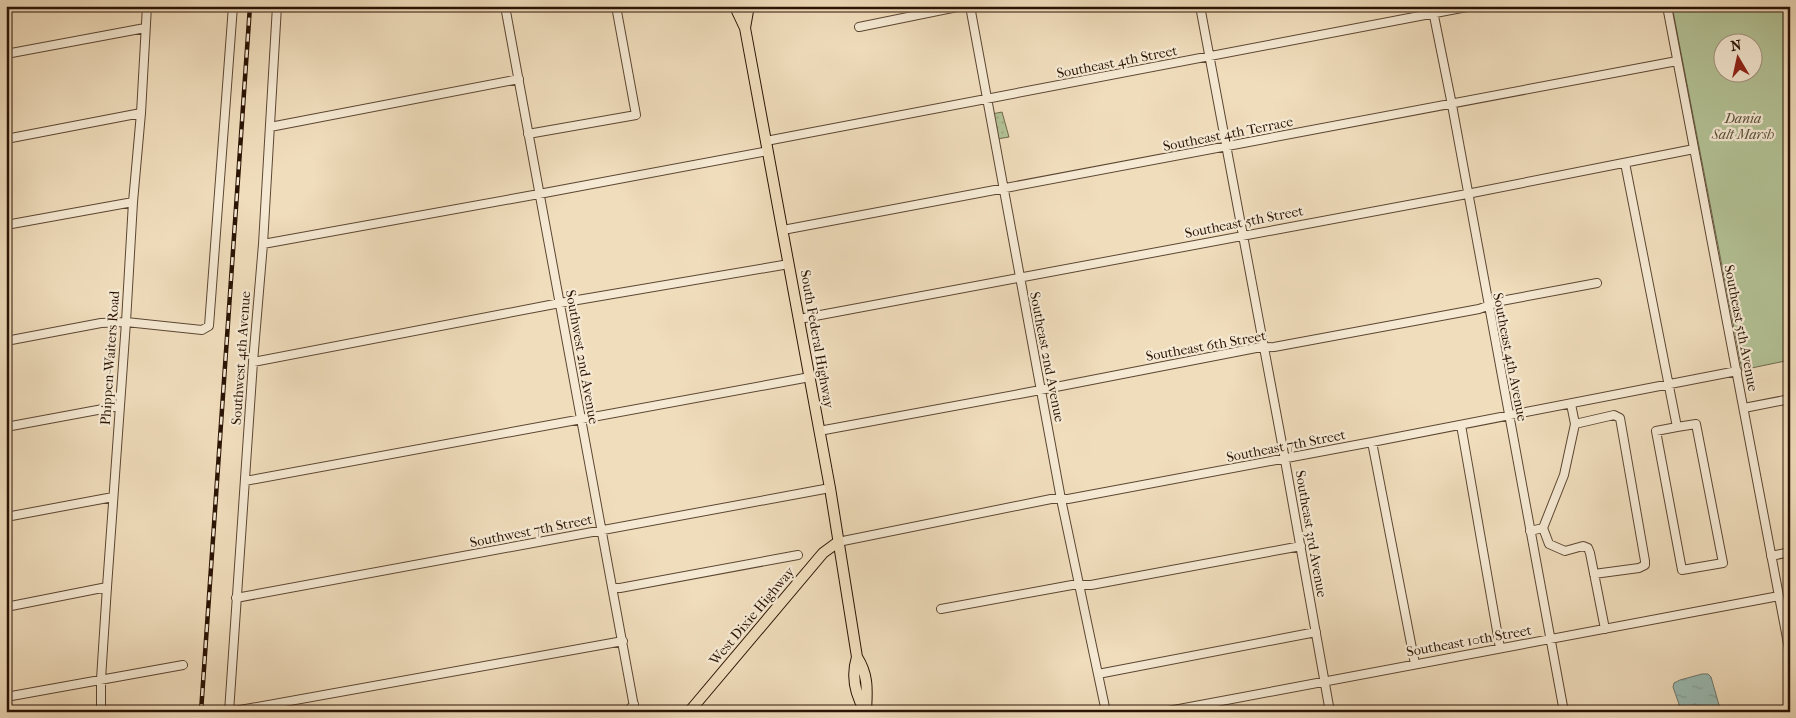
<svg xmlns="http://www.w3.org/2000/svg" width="1796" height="718" font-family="'IM FELL French Canon',serif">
	<defs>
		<pattern id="grass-dots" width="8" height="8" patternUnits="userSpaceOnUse" patternTransform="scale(1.25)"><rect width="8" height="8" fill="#b3c296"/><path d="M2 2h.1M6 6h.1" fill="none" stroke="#9aa680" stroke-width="1.8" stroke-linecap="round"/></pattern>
		<pattern id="water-ripples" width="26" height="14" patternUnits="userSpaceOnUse" patternTransform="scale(1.25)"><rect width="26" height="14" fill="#9abbb3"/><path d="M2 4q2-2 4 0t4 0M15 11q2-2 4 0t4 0" fill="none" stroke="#85a098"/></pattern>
	</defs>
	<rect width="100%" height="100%" fill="#f0ddbc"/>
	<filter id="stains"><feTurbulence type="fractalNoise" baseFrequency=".004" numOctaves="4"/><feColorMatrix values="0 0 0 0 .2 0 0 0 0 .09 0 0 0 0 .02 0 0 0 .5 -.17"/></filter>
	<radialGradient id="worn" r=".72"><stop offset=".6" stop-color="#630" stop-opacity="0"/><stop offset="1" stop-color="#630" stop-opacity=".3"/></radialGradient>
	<path fill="url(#grass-dots)" stroke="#6e6a4d" d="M1002 112 1009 137 997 139 992 114Z"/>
	<path fill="#b3c296" stroke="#6e6a4d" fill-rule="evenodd" d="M1672 6H1790V360L1742 370ZM1724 42H1754V72H1724Z"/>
	<path fill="url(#water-ripples)" stroke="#6d786d" d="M1702 674H1708L1711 677 1721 712H1676L1679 704 1673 687 1674 683 1680 680Z"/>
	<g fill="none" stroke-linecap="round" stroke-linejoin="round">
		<defs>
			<path id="minor" d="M505 6 635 712
				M970 6 1061 499 1106 712
				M1200 6 1283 449 1330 712
				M1432 6 1452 105 1564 712
				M1667 6 1790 654
				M859 27 962 6
				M6 54 145 28
				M270 127 519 79
				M528 134 636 115 616 6
				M6 139 141 113
				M766 141 1472 6
				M1625 163 1677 427 1696 424 1723 563 1682 570 1656 431 1677 427
				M6 225 133 202
				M783 230 1677 61
				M263 244 539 194 768 151
				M799 319 1467 194 1694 149
				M6 341 101 323 126 322 202 330 209 326 233 6
				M253 362 560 303 789 264
				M1744 408 1790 399
				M1575 424 1614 415 1620 418 1645 561V565L1639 568 1594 574
				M1461 425 1500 648
				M6 427 119 406
				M819 431 1030 392 1256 348 1274 347 1479 309 1501 301 1597 283
				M1372 442 1415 664
				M245 481 810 377
				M6 517 113 497
				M1543 528 1564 475 1575 424 1571 404
				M1530 531 1543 528 1549 544 1565 551 1583 546 1588 548 1590 553 1605 629
				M838 542 1051 499H1068L1372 442 1737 371
				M1771 556 1790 552
				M613 588H620L798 555
				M236 598 830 488
				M6 607 107 587
				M941 609 1072 585H1091L1301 546
				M1098 674 1316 632
				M6 697 183 665
				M101 712V679L107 587 126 322 133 202 141 113 147 6
				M229 712 253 362 263 244 277 6
				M229 712 623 641
				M627 712 634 704
				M1163 712 1779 596"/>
			<path id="major" d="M736 6 737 11 745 28 830 488 857 657C869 676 867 691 866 712
				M745 28 748 11 747 6
				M857 657C851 676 855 694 865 711
				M689 712 823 553 838 542"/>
		</defs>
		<use href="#minor" stroke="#5c4632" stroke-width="10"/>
		<use href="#major" stroke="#2a1304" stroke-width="12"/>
		<use href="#minor" stroke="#f5e9d3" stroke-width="8"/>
		<use href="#major" stroke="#f0ddbc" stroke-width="10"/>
		<defs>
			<path id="rail" d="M201 712 250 6"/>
		</defs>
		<use href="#rail" stroke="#2a1304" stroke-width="4.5"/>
		<use href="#rail" stroke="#f5e9d3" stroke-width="2.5" stroke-dasharray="8" stroke-linecap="butt"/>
	</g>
	<g text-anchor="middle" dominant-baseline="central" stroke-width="4.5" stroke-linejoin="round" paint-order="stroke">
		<g font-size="14" fill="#2a1304" stroke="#f5e9d3">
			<text transform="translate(1117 62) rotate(-11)">Southeast 4th Street</text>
			<text transform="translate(1228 134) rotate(-11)">Southeast 4th Terrace</text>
			<text transform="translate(1244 222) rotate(-11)">Southeast 5th Street</text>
			<text transform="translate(1741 328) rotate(79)">Southeast 5th Avenue</text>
			<text transform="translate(817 339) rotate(80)">South Federal Highway</text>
			<text transform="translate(1206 346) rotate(-10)">Southeast 6th Street</text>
			<text transform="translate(582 357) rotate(80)">Southwest 2nd Avenue</text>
			<text transform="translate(1047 357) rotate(79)">Southeast 2nd Avenue</text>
			<text transform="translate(1510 357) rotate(79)">Southeast 4th Avenue</text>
			<text transform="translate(110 358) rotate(-86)">Phippen-Waiters Road</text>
			<text transform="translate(241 358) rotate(-86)">Southwest 4th Avenue</text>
			<text transform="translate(1286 446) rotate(-11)">Southeast 7th Street</text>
			<text transform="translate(531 531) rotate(-11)">Southwest 7th Street</text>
			<text transform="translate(1311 534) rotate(80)">Southeast 3rd Avenue</text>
			<text transform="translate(752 616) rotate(-50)">West Dixie Highway</text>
			<text transform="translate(1469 641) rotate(-10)">Southeast 10th Street</text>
		</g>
		<g font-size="14" font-style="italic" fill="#5a5037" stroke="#f5e9d3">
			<text x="1743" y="118">Dania<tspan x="1743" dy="16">Salt Marsh</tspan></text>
		</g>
	</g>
	<rect width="1796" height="718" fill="none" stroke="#f0ddbc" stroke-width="25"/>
	<rect x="8" y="8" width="1781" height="703" fill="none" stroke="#2a1304" stroke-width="2.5"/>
	<rect x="12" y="12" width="1771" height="693" fill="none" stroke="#2a1304"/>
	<g transform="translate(1738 58) rotate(351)"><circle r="24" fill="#f5e9d3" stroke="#a49380"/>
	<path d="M0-4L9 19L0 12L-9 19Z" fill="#8f2418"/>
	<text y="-8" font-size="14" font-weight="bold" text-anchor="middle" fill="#2a1304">N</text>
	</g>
	<rect width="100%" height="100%" filter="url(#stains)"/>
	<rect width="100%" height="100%" fill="url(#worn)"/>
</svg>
